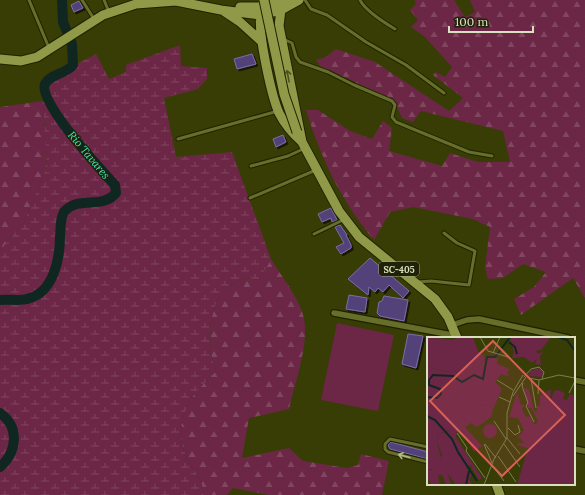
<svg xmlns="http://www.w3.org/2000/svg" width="585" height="495" font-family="Lora,serif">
	<defs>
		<pattern id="forest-firs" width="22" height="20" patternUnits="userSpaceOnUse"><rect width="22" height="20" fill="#6c2646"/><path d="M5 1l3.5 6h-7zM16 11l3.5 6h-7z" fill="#80455f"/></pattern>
		<pattern id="wetland-marsh" width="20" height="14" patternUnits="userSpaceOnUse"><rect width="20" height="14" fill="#6c2646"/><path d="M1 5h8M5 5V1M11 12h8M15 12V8" fill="none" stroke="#80455f"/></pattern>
		<filter id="shadow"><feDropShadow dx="2" dy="2" stdDeviation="0" flood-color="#0009"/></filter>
	</defs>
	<rect width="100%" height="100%" fill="#383d06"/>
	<path fill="url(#forest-firs)" d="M415 0H454L465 17 475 12 470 0H585V298L573 278 521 315 514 299 534 287 546 272 523 264 503 278 488 279 485 268 490 227 473 219 413 207 390 212 374 240C341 201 321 158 306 110H318L350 131 372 139 383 121 392 128 389 151 442 166 450 153 478 162H510L503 131 421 111 413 122 402 118 394 100 320 66 316 60 326 57 336 49 375 62 449 111 463 98 433 75 436 72 445 77 452 67 425 37 411 27 418 20 410 10 416 4Z
		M43 101 47 167 24 222 0 251V107Z
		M271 259C281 276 294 291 301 309 313 335 295 382 289 409L249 418 242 458 289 448 303 461 347 468 358 465 361 454 389 461 382 495H269L233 488 227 495H204C203 480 192 469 186 456 178 438 181 415 191 399 197 389 208 380 216 371L210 351 211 320 216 302 228 287 244 278 259 280Z"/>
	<path fill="url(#wetland-marsh)" d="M180 45 181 66 207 68V79L198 89 164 98 176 157 232 152 271 259 259 280 244 278 228 287 216 302 211 320 210 351 216 371C208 380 197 389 191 399 181 415 178 438 186 456 192 469 203 480 204 495H0V251L24 222 47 167 43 101 47 76 71 67 96 54 109 79 126 72V65Z"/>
	<path fill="#6c2646" d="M337 323 394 335 378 411 321 400Z"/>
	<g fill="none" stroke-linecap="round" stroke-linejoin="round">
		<path stroke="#102721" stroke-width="10" d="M0 300C9 299 19 301 27 299 54 293 60 258 60 236 61 228 60 218 64 212 78 195 102 210 116 193L115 185C102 171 37 101 45 84 50 74 66 74 73 65L72 44 63 22 62 0
			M0 413C20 427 17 452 0 467"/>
	</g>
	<path fill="#52427a" stroke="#7b6ca8" filter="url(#shadow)" d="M79 1 83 8 74 12 71 5Z
		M252 54 256 64 237 69 234 59Z
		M283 135 286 142 276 147 273 139Z
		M331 208 337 220 332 222 331 218 322 222 318 214Z
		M340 225 347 235H346L351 245V248L341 254 336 247 344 243 335 227Z
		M370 258 409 291 403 298 389 285 383 292 378 288 375 292 369 287 368 295 348 279Z
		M349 295 367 298 365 312 346 309Z
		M384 296 408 300 404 321 380 316 377 313 379 302 382 301Z
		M408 334 423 336 416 368 402 364Z
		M391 442 428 452V459L390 449 388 445Z"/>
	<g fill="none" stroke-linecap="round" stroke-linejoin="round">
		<defs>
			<path id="service" d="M29 0 49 48
				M82 0 94 19
				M104 0 109 12
				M305 0 311 9 327 15 366 42 406 65 444 93
				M360 0C365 10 385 23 395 29
				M283 39 292 43 296 57 300 62 328 72 354 85 392 101 395 105 392 117 396 122 469 152 492 156
				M178 139 278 111
				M251 166 288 156 303 149
				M250 198 316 170
				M314 234 343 220
				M418 282 431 281 469 285 475 251 457 243 444 233
				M428 447 390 439 385 444V449L388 452 428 462"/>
			<path id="minor" d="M334 313 457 336
				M452 325 467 320 479 319 568 338
				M574 380 585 382
				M574 449 585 451"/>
			<path id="primary" d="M240 7H258L288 1
				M262 10C255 25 272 97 279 113 285 125 292 133 302 142
				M281 10 279 26 302 142 339 211 359 237 435 299 448 317 457 338
				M225 12 240 22 261 41
				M0 59 21 61 37 57 103 15 136 4 176 1 221 10 260 15 281 10 299 0
				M496 484 500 495"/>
		</defs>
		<use href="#service" stroke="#1f2300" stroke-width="5"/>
		<use href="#minor" stroke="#1f2300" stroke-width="8"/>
		<use href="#primary" stroke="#1f2300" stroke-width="11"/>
		<use href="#service" stroke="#666e2a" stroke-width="3"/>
		<use href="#minor" stroke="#666e2a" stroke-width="5.5"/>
		<use href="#primary" stroke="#8f9947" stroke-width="9"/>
		<defs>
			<path id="primary-bridge" d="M264 0 284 94 297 132"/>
		</defs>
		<use href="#primary-bridge" stroke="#1f2300" stroke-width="11" stroke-linecap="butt"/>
		<use href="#primary-bridge" stroke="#8f9947" stroke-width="9"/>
	</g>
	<defs><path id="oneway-shaft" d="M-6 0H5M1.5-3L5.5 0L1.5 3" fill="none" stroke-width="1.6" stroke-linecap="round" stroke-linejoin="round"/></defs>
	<use stroke="#4c5220" href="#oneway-shaft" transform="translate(288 76) rotate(-101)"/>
	<use stroke="#b2b98b" href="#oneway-shaft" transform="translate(404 456) rotate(-165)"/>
	<g text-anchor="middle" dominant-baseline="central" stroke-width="3" stroke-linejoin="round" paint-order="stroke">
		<rect fill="#1f2206" stroke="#a3a888" stroke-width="1" x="379" y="262" width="40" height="14" rx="3"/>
		<g font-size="9" font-weight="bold" fill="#dbe1bf">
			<text x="399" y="269">SC-405</text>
		</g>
		<g font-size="11" font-style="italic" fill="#3dedc9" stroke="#1f2206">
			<text transform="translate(89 155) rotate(50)">Rio Tavares</text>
		</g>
	</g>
	<g transform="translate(427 337)">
		<rect width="148" height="148" fill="#383d06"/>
		<path d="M0 0 26 3 32 0H46L51 14 59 21 51 30 41 34 21 35 5 31 0 27ZM84 0H124L114 13 109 14 111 17 117 14 113 19 114 28 108 27 110 22 105 26 97 20 85 21 87 14 83 5ZM97 51 101 52 104 59 107 74H110V68L113 69V59L122 53H124L123 65 127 54 131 53 138 56 136 62 140 63 143 57 148 59V148H90L101 111 90 108 91 106H98L91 100 97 93 91 81 82 80 90 56 94 68 98 67 95 72 99 80 102 79 108 88 111 84 104 71H101ZM54 68 67 70 64 80 50 90 44 86 38 90 55 109 47 115 33 93H30L29 100 55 141 52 143 43 128 39 130 45 139 42 141 45 148H29L21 137 24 148H19L15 138H11L13 148H5L0 141V132L5 133 15 118 10 105 11 97 20 95 30 86 33 80 46 76Z" fill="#6c2646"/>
		<path d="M62 19 71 22 70 27 83 32 80 35 82 40 74 37 68 45 75 52 67 70 54 68 46 77 33 80 27 92 11 97 10 105 15 125 8 132H0V27L5 31 20 35 41 34 51 30Z" fill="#6c2646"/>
		<path d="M112 31 117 35 114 40 101 39 103 34Z" fill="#6c2646"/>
		<path d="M56 94a7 7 0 1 1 14 0a7 7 0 1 1-14 0Z" fill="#6c2646"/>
		<path fill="none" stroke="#102721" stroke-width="2" d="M131 0 140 3 148 14M82 5 88 10 90 17M0 60 10 61 14 57 13 52 2 48V43L6 38 26 39 35 45 47 38 56 42 60 20H68L83 0M0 79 8 83 25 102 31 115 50 144M39 148 42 134"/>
		<path fill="none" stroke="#797f50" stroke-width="1" d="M53 0 61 14 81 20 104 42M66 16 73 0M97 40 104 32 112 30 117 35 115 42M102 41 112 43 132 38 148 41M104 42 109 71M70 43 86 53M96 46 95 49 101 66 99 69 107 85M142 56 148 44M111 57 112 43M86 59 99 40M72 60 83 65M67 84 79 102M81 91 88 98 93 95 91 88M30 96 40 111 39 114 58 141M80 101 93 117M57 107 65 126M58 107 69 121M77 107 93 130M71 119 89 145M65 128 77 144M57 148 67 122 80 101V76L86 55 96 38"/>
		<path fill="#d86055" fill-opacity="0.15" stroke="#d86055" stroke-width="2" d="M66 4 138 78 75 139 3 64Z"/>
		<rect width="148" height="148" fill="none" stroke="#dbe1bf" stroke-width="2"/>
	</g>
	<path d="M449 26v6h84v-6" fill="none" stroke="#dbe1bf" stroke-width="2"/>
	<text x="455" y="26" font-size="12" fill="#dbe1bf" stroke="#1f2206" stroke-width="3" paint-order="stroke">100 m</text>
</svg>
